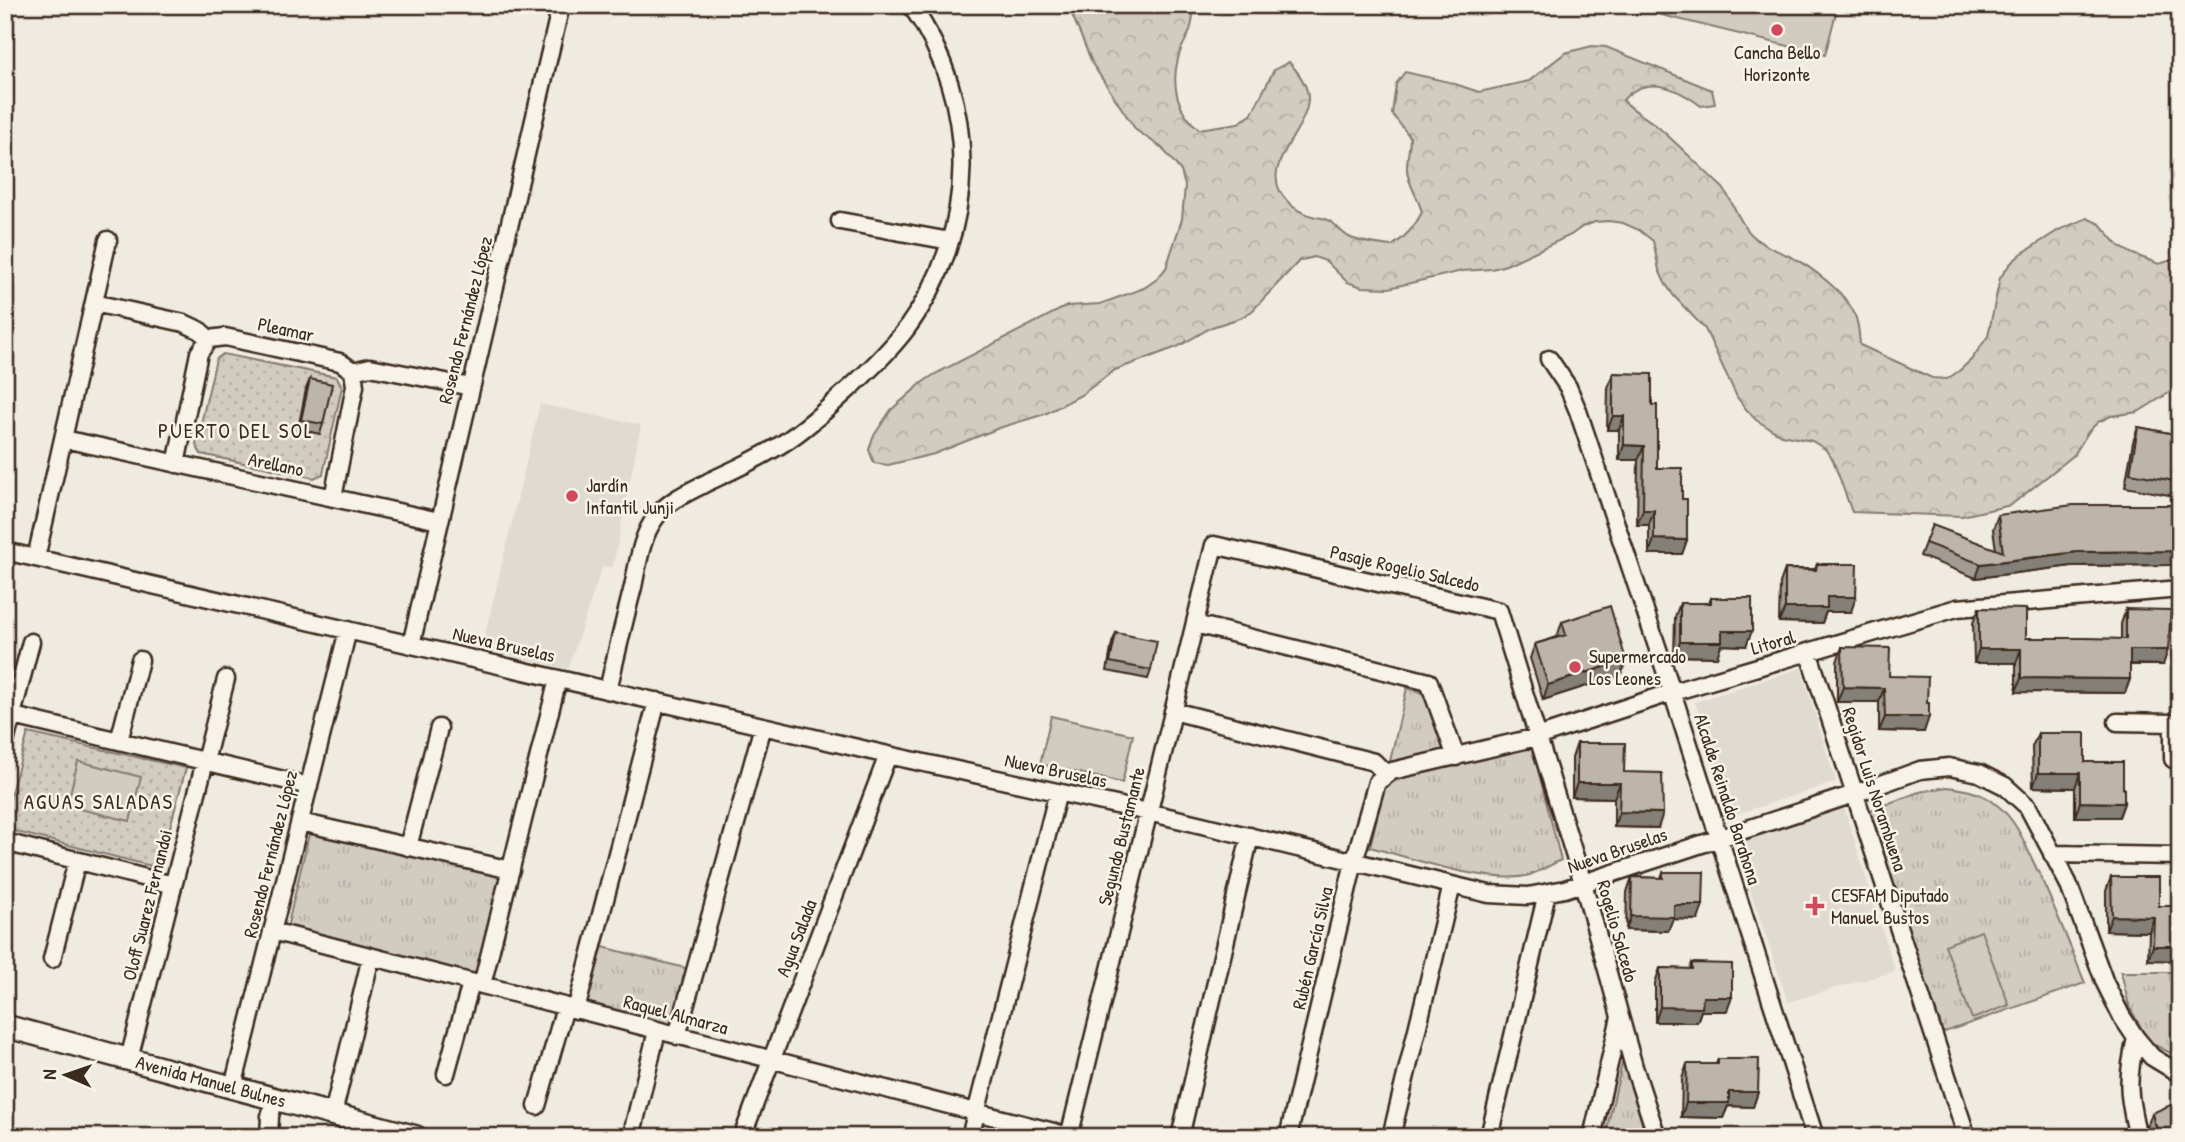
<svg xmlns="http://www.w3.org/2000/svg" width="2185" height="1142" font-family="'Patrick Hand',sans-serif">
	<defs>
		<pattern id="grass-dots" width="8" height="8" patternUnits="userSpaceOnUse" patternTransform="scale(1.75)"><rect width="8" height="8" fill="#d1cbc0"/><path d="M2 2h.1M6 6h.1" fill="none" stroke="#b4aea5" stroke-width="1.8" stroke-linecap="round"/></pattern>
		<pattern id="forest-crowns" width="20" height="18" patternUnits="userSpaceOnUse" patternTransform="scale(1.75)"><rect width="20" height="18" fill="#d1cbc0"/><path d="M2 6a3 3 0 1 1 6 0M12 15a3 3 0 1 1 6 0" fill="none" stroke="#b4aea5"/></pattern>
		<pattern id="park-tufts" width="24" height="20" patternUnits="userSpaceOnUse" patternTransform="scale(1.75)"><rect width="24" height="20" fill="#d1cbc0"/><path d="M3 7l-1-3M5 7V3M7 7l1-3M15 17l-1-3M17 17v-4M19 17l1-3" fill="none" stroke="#b4aea5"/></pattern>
	</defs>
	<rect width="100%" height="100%" fill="#efebe0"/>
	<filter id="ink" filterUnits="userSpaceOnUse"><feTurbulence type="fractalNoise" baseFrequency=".0143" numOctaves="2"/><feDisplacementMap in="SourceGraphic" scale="14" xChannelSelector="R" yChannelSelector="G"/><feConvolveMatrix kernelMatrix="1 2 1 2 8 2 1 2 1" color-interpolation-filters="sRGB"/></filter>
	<g filter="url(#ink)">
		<path fill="#e0dbd0" d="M540 404 641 425 613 567H602L568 669 482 648Z
			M1801 668 1836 782 1731 816 1695 702Z
			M1844 807 1895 971 1788 1002 1734 842Z"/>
		<path fill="url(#grass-dots)" stroke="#867a6f" stroke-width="2" d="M223 354 337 377 342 387 323 474 314 478 201 454 196 445 216 359Z
			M28 733 186 768 159 868 5 829V814Z"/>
		<path fill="url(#forest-crowns)" stroke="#867a6f" stroke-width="2" d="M1068 5H1194C1193 14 1193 24 1189 33 1185 42 1180 49 1178 59 1171 85 1177 112 1199 129L1238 123 1251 115 1274 70 1289 62C1298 72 1309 86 1308 100 1306 135 1253 169 1289 203 1295 209 1304 214 1312 216 1317 218 1323 217 1328 220 1336 224 1341 233 1349 237 1361 243 1378 244 1392 246 1406 237 1415 227 1422 212 1418 197 1406 180 1407 167 1407 157 1410 147 1410 137L1392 114 1396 84 1405 72 1449 82 1479 92 1529 81 1565 53 1592 46 1606 47 1712 90 1715 104 1701 106C1677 88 1646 74 1623 100 1633 111 1646 117 1658 127 1680 146 1701 168 1723 188 1735 205 1739 224 1755 238 1765 247 1777 250 1789 256 1809 265 1845 292 1854 313 1859 323 1859 334 1860 345L1932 378 1947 379 1959 371 1971 360 1988 336 2000 278 2010 264 2021 254 2059 230 2087 218 2100 224 2119 246 2133 254 2159 264 2172 260 2180 248V386L2138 412 2111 416 2098 422 2089 431 2074 455 2011 505 1962 516 1852 512 1833 460 1825 449 1812 441 1781 435 1756 420 1746 409 1737 397 1705 329 1674 296 1665 283 1659 270 1653 241 1639 230 1623 223 1608 221 1595 222 1582 227 1571 235 1506 265 1492 269 1462 271 1389 288 1362 287 1347 282 1326 261 1314 257 1299 261 1252 311 1240 318 1212 327 1177 347 1115 370 1081 395 1045 414 999 428 934 454 888 465 874 463 869 450 873 437 891 410 923 382 935 374 1067 306 1100 304 1144 288 1157 279 1166 268 1182 219 1185 186 1181 171 1162 148 1136 130 1093 65Z"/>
		<path fill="url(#park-tufts)" stroke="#867a6f" stroke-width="2" d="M1407 688 1425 693 1450 767 1532 746 1561 860C1550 865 1538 873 1526 876 1486 884 1411 858 1370 847Z
			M1947 787C1966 789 1983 793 1997 805 2015 819 2023 839 2032 859 2052 899 2068 941 2085 983L1942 1033 1868 811 1919 792Z
			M310 830 502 877 475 975 287 928Z
			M599 946 689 969 672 1029 582 1007Z
			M2121 972H2180V1058L2149 1042 2129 1006Z
			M1623 1059 1646 1137H1605Z"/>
		<path fill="#d1cbc0" stroke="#867a6f" stroke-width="2" d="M1621 5H1838L1825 55Z
			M1051 716 1133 735 1122 783 1040 764Z
			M78 761 141 777 130 821 67 806Z
			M1981 931 2009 1005 1972 1019 1945 945Z"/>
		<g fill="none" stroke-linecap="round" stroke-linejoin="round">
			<defs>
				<path id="minor" d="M840 221 950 241
					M94 303 184 323 199 330 209 339
					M1549 359 1568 387 1578 411 1667 676 1815 1137
					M353 371 370 367 471 387
					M64 439 439 521
					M176 464 199 353 209 339 225 337 340 362 353 371
					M333 498 355 386 353 371
					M5 551 888 755 1148 812 1489 894 1528 896 1565 889 1854 794 1920 770 1949 767 1979 773 2005 786 2028 807 2068 883 2105 983 2122 1017 2136 1038 2152 1057 2180 1074
					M36 558 108 240
					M1195 624 1429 682 1456 757
					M411 645 561 5
					M1809 654 1967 1137
					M608 690C616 656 624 621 633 587 638 564 641 536 656 517 669 500 689 492 708 482 735 469 763 457 788 440 807 427 824 412 841 396 865 375 888 353 907 328 978 231 980 104 911 5
					M1173 711 1374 762 1386 774
					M5 714 309 786
					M2117 722 2173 723V759H2180
					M119 741 140 660
					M5 742 31 642
					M300 822 511 870
					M5 842 173 885
					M408 847 439 728
					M2052 854 2180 856
					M272 931 1069 1136
					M52 959 77 861
					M482 985 558 679
					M576 1010 657 701
					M677 1036 763 726
					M2136 1038C2126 1080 2128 1096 2138 1137
					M129 1059 226 679
					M446 1074 471 983
					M233 1087 348 630
					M537 1106 565 1007
					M333 1114 371 957
					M634 1125 657 1031
					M269 1137 270 1116 275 1099
					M742 1137 888 755
					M970 1137 1058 792
					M1069 1137 1214 545 1499 611 1583 883 1634 1067 1657 1137
					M1180 1137 1250 836
					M1288 1137 1354 862 1377 782 1392 771 1537 737 1673 692 1957 608 2180 589
					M1391 1137 1452 885
					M1489 1137 1547 893
					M1592 1137 1620 1017"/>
				<path id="tertiary" d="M5 1026 416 1137"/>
			</defs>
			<use href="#minor" stroke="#3b2a1e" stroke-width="21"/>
			<use href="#tertiary" stroke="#3b2a1e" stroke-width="26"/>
			<use href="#minor" stroke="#f7f3e8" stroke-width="16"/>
			<use href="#tertiary" stroke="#f7f3e8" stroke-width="21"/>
		</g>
		<path fill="#a39c92" stroke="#3b2a1e" stroke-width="2" d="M1613 373 1652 405 1657 468 1682 499 1687 540 1682 554H1649V525H1637L1638 460H1619V430H1607L1608 388Z
			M310 379 323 424 320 434 298 429 306 389Z
			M2138 427 2180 435V497L2125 487 2133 442Z
			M1998 515 2171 565 2072 566 1976 578 1920 556 1932 525 1996 550 1993 529Z
			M1817 564 1851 612H1826L1822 623 1779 622 1780 583 1785 569H1815Z
			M1711 598 1746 646 1721 645 1717 657 1674 656 1675 617 1680 603H1709Z
			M1979 608 2026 638 2121 639V624L2126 609 2163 665H2130V679L2125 693 2016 692V663H1974L1973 623Z
			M1562 622 1626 660 1621 675 1543 700 1530 658 1535 644 1557 637Z
			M1116 633 1151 670 1148 679 1107 671 1112 643Z
			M1842 647 1889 676 1927 703 1924 732 1879 731V702H1837V662Z
			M2038 733 2085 762 2123 788 2124 803 2119 817H2075V788L2033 787 2032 747Z
			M1577 743 1624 772 1658 828 1614 827V798L1572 797V758Z
			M1663 872 1698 920 1673 919 1668 931 1626 930 1627 892 1632 877 1661 878Z
			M2111 877 2159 906H2180L2148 960 2149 932 2106 931V891Z
			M1692 963 1727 1011H1701L1697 1022H1655V983L1660 968 1690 969Z
			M1718 1059 1758 1092 1753 1107 1728 1106 1723 1118 1681 1117 1682 1079 1687 1064H1716Z
			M2152 1113 2180 1137H2148L2147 1127Z"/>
		<path fill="#847f77" stroke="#3b2a1e" stroke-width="2" d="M1613 416H1624L1619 430H1607Z
			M1624 445 1644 446 1638 460H1619Z
			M1643 510H1654L1649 525H1637Z
			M1654 539 1687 540 1682 554H1649Z
			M2176 551 2171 565 2072 566 1976 578 1981 564 2077 552Z
			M1827 597H1856L1851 612H1826L1822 623 1779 622 1785 608Z
			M1722 631H1752L1746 646 1721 645 1717 657 1674 656 1680 642Z
			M1979 649H2021L2016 663H1974Z
			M2130 650H2168L2163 665 2125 664Z
			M1626 660 1621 675 1543 700 1548 685Z
			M2021 678 2130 679 2125 693 2016 692Z
			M1843 687 1884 688 1879 702H1837Z
			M1885 717H1929L1924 732 1879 731Z
			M2038 773H2080L2075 788 2033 787Z
			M1577 783H1620L1614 798 1572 797Z
			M2080 802 2124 803 2119 817H2075Z
			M1619 812 1663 813 1658 828 1614 827Z
			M1674 905H1703L1698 920 1673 919 1668 931 1626 930 1631 916Z
			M2112 916 2154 917 2149 932 2106 931Z
			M2153 946H2180V961L2148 960Z
			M1703 997H1732L1727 1011H1701L1697 1022H1655L1660 1007Z
			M1729 1092H1758L1753 1107 1728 1106 1723 1118 1681 1117 1686 1103Z"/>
		<path fill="#bdb5aa" stroke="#3b2a1e" stroke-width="2" d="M1613 373 1652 374V405H1657V468H1682V499H1687V540L1654 539V510H1643L1644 446 1624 445V416H1613Z
			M310 379 332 384 323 424 301 420Z
			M2138 427 2180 435V482L2130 473Z
			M2073 505H2172L2173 535H2176V551L2077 552 1981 564 1925 543 1932 525 2003 552 1998 515Z
			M1817 564H1857L1856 597H1827V608H1785V569L1816 570Z
			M1711 598H1752V631H1722V642H1680V603H1711Z
			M1610 606 1626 660 1548 685 1535 644 1566 635 1562 622Z
			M1979 608 2026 609V638H2084L2126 639V609L2171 610 2168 650H2130V679L2021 678V649H1979Z
			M1116 633 1157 641 1151 670 1110 662Z
			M1842 647 1890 648 1889 676 1928 677 1927 703H1929V717H1885L1884 688 1843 687Z
			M2038 733H2085V762H2123V788H2124V803L2080 802V773H2038Z
			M1577 743H1625L1624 772 1662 773 1663 813 1619 812 1620 783H1577Z
			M1663 872H1704L1703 905H1674V917L1631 916 1632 877 1663 878Z
			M2111 877H2159V906H2180V946H2153L2154 917 2112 916Z
			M1692 963 1732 964V997H1703L1702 1008 1660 1007V968L1692 969Z
			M1718 1059H1759L1758 1092H1729V1103H1686L1687 1064H1718Z
			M2180 1101V1137H2161L2154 1122 2152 1113Z"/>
	</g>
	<g fill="#d1495b" stroke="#f7f3e8" stroke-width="2.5">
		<circle cx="1777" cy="30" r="7"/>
		<circle cx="572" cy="496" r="7"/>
		<circle cx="1575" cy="667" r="7"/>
		<path d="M1811.5 895.5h7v7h7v7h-7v7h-7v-7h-7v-7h7z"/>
	</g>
	<g text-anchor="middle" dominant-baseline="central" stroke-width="5" stroke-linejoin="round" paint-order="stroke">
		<g font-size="19" fill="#3b2a1e" stroke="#f7f3e8" text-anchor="start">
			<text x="1777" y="52" text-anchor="middle">Cancha Bello<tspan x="1777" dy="22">Horizonte</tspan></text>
			<text x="586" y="485">Jardín<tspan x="586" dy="22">Infantil Junji</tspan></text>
			<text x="1589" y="656">Supermercado<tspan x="1589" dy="22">Los Leones</tspan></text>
			<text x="1831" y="895">CESFAM Diputado<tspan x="1831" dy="22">Manuel Bustos</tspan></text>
		</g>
		<g font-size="19" fill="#3b2a1e" stroke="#f7f3e8">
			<text transform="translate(465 320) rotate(-76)">Rosendo Fernández López</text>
			<text transform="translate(286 329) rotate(12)">Pleamar</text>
			<text transform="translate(276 464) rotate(12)">Arellano</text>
			<text transform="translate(1405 568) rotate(13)">Pasaje Rogelio Salcedo</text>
			<text transform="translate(1773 642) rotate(-16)">Litoral</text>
			<text transform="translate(504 644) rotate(13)">Nueva Bruselas</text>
			<text transform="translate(1056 770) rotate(12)">Nueva Bruselas</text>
			<text transform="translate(1875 789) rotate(72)">Regidor Luis Norambuena</text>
			<text transform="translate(1728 799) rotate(72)">Alcalde Reinaldo Barahona</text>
			<text transform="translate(1121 836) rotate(-76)">Segundo Bustamante</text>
			<text transform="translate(1617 850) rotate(-19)">Nueva Bruselas</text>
			<text transform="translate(270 854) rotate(-76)">Rosendo Fernández López</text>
			<text transform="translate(147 905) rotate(-76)">Oloff Suarez Fernandoi</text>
			<text transform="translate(1618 931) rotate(74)">Rogelio Salcedo</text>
			<text transform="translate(796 938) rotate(-69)">Agua Salada</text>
			<text transform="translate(1312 948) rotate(-77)">Rubén García Silva</text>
			<text transform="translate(676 1014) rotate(15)">Raquel Almarza</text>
			<text transform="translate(211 1081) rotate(15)">Avenida Manuel Bulnes</text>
		</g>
		<g font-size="21" letter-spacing="2" fill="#3b2a1e" stroke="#f7f3e8">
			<text x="236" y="430">PUERTO DEL SOL</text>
			<text x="99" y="801">AGUAS SALADAS</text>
		</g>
	</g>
	<rect width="2185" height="1142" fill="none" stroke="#f7f3e8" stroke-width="28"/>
	<rect x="14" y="14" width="2157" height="1114" fill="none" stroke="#3b2a1e" stroke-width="2.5" filter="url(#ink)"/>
	<g transform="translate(66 1075) rotate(272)" stroke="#f7f3e8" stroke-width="5" paint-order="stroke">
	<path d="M0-5L12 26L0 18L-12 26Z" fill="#3b2a1e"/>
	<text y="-10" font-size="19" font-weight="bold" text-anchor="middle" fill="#3b2a1e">N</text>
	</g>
</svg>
